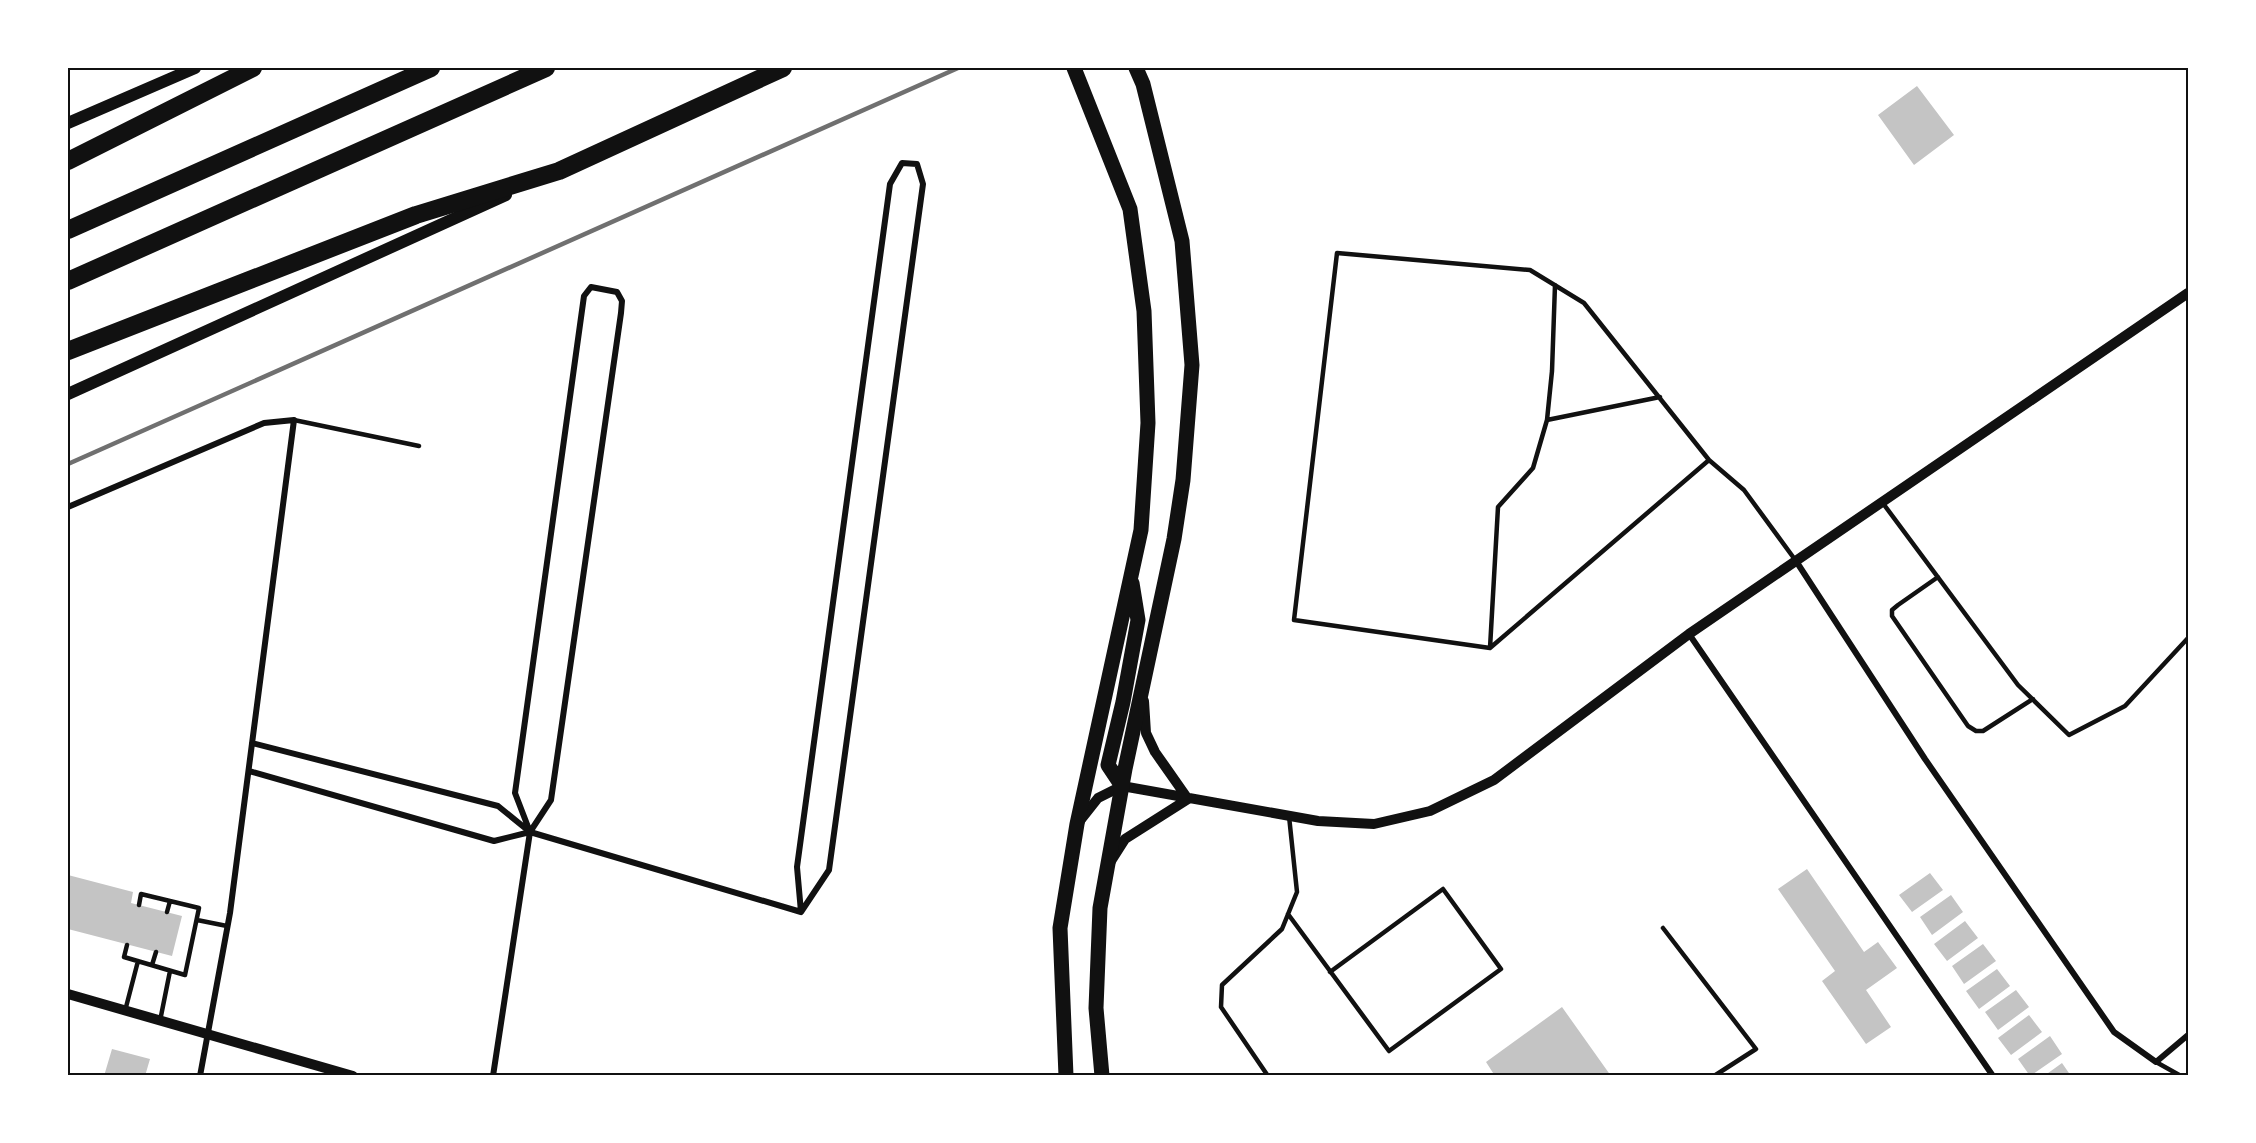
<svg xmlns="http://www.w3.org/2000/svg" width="2256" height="1143" font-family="'IBM Plex Sans',sans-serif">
	<rect width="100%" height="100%" fill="#fff"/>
	<path fill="#c4c4c4" d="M1917 86 1954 135 1914 165 1878 115Z
		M1807 869 1864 952 1878 942 1897 968 1866 990 1891 1027 1866 1044 1822 981 1835 971 1778 889Z
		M1930 873 1943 890 1912 912 1899 895Z
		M68 875 133 892 131 903 182 916 172 956 68 929Z
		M1951 895 1963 912 1932 935 1920 917Z
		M1965 921 1978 938 1947 961 1934 944Z
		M1983 944 1996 961 1964 984 1952 966Z
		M1997 969 2010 986 1979 1009 1966 991Z
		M2016 990 2029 1007 1998 1030 1985 1012Z
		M1562 1007 1611 1076H1495L1486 1062Z
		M2029 1015 2042 1032 2011 1055 1998 1038Z
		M2050 1036 2062 1054 2030 1076 2018 1059Z
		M112 1049 150 1059 145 1076H104Z
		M2062 1063 2071 1076H2044Z"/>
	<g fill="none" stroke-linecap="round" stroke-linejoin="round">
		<path stroke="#111" stroke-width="4.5" d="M294 420 419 446
			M1547 420 1660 397
			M1709 460 1584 303 1530 270 1337 253 1294 620 1490 648 1709 460 1744 490 1796 561
			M1882 502 2018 685 2069 735 2125 706 2188 638
			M1938 577 1898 605 1892 610V616L1968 726 1976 731H1983L2033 699
			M1490 648 1498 507 1533 468 1547 420 1552 371 1555 285
			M167 912 170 901
			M1288 914 1389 1051 1501 969 1443 889 1330 972
			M197 920 227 926
			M1663 928 1756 1049 1714 1076
			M127 945 124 957 185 975 199 908 141 894 139 905
			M152 965 156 952
			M125 1011 138 961
			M160 1021 170 971
			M2156 1062 2181 1076
			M1268 1076 1221 1007 1222 985 1282 929 1297 892 1289 816"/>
		<path stroke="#111" stroke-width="6" d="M902 163 917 164 923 184 829 870 801 912 797 867 890 184Z
			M68 507 264 423 294 420 230 913 200 1076
			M1796 561 1925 759 2114 1032 2156 1062 2188 1035
			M1689 634 1993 1076
			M252 743 498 806 530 832 801 912
			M249 771 494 841 530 832
			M493 1076 530 832 551 800 621 313 622 301 617 292 591 287 584 296 515 793 530 832"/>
		<path stroke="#111" stroke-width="10" d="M1079 822 1098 798 1122 786 1318 821 1374 824 1430 811 1494 780 1689 634 2188 293
			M1111 861 1125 839 1188 799 1155 752 1146 733 1144 701
			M68 994 353 1076"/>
		<path stroke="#111" stroke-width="12" d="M68 123 195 68
			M68 394 506 195"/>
		<path stroke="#111" stroke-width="15" d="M1122 786 1108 765 1123 702 1138 620 1132 583
			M1066 1076 1060 928 1077 824 1141 530 1148 423 1144 311 1130 209 1074 68
			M1102 1076 1096 1008 1100 908 1125 769 1174 539 1183 480 1192 365 1182 241 1143 84 1136 68"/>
		<path stroke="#111" stroke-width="18" d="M68 161 253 68
			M68 230 431 68
			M68 281 546 68
			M68 351 416 215 559 171 783 68"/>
		<path stroke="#707070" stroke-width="4.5" d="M68 464 958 68"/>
	</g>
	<rect width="2256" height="1143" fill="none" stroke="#ffffff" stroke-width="138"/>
	<rect x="69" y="69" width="2118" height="1005" fill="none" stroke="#111" stroke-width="2"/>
</svg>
